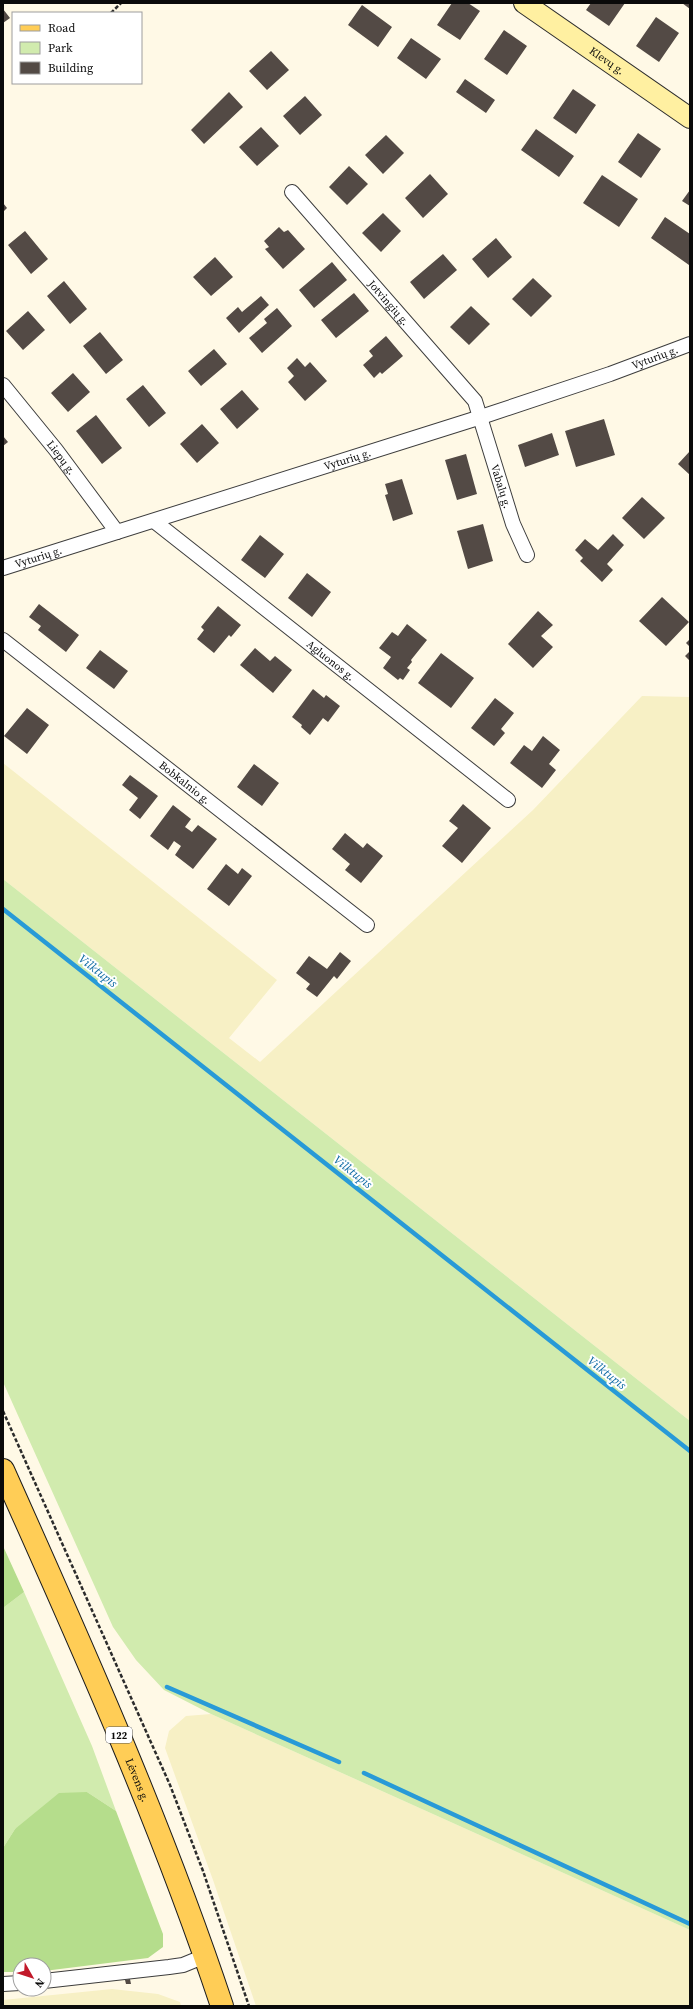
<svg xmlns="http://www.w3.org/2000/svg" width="693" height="2009" font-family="'Source Serif 4',serif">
	<rect width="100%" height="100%" fill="#fff9e6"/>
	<path fill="#f7f0c5" d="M642 696 690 697V1421L3 879V763L277 980 229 1038 260 1062 533 810Z
		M211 1714 690 1930V2006H256L213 1880 165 1748 169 1731 186 1716Z
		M112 1989 158 1994 180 2002 181 2006H3V2000Z"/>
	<path fill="#d1ebae" d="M3 879 690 1421V1930L211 1714 164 1690 136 1660 113 1627 3 1382Z
		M24 1592 92 1746 116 1811 87 1792 15 1829 3 1848V1608Z"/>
	<path fill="#b5dd8c" d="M3 1546 24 1592 3 1608Z
		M87 1792 116 1811 163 1934V1947L148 1958 44 1971V1965H20V1972H3V1848L15 1829 59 1793Z"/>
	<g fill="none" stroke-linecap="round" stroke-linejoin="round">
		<path stroke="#289ad7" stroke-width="4.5" d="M3 909 690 1451
			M167 1687 339 1762
			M364 1773 690 1924"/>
	</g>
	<path fill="#534a45" d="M452 3H468L480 11 460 40 437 25Z
		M591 3H625L609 26 586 10Z
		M682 3H690V9Z
		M362 5 392 27 378 47 348 25Z
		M3 9 10 18 3 23Z
		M656 17 679 33 659 62 636 46Z
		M504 30 527 46 507 75 484 59Z
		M411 38 441 59 426 79 397 58Z
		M271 51 289 70 267 90 249 71Z
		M465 79 495 100 486 113 456 92Z
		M573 89 596 105 576 134 553 118Z
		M229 92 243 107 204 144 191 130Z
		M305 96 322 115 300 135 283 116Z
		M261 127 279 146 257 166 239 147Z
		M536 129 574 156 559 177 521 150Z
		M638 133 661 149 641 178 618 162Z
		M386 135 404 153 383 174 365 155Z
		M349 166 368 184 347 205 329 187Z
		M430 174 448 194 423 218 405 198Z
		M602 175 638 199 619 227 583 203Z
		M690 190V206L682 201Z
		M3 203 7 208 3 212Z
		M383 213 401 231 381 252 362 233Z
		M665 217 690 234 689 265 651 238Z
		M279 227 284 232 288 230 305 249 283 269 265 249 269 247 264 241Z
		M25 231 48 259 31 274 8 245Z
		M496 238 512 257 488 278 472 259Z
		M443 254 457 270 424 299 410 282Z
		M215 257 233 277 211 296 193 277Z
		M332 262 347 280 314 308 299 290Z
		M533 278 552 296 531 317 512 299Z
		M64 281 87 309 70 324 47 296Z
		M354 293 369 311 336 338 321 320Z
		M261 296 269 305 239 333 226 318 238 307 242 312Z
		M471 306 490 324 469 345 450 327Z
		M277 308 292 326 262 353 249 338 267 323 264 319Z
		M28 311 45 330 23 350 6 331Z
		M100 332 123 360 106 374 83 346Z
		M386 336 403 356 382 374 380 372 374 378 363 365 373 356 369 351Z
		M214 349 227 364 201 386 188 371Z
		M297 358 305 367 310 362 327 381 305 401 288 382 294 376 287 368Z
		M73 373 90 392 68 412 51 393Z
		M143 385 166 413 149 427 126 399Z
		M242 390 259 409 237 429 220 409Z
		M96 415 122 448 102 464 76 431Z
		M604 419 615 455 576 467 565 431Z
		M202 424 219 443 197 463 180 444Z
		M552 433 559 455 525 467 518 445Z
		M3 436 8 442 3 446Z
		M690 451V475L678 464Z
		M466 454 477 494 457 500 445 460Z
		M402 479 413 514 393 521 385 495 388 494 385 484Z
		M642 497 665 518 644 539 622 518Z
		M483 524 493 561 468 569 457 531Z
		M613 534 624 545 607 564 613 570 602 582 580 561 583 558 575 550 585 539 598 550Z
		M260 535 284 554 265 578 241 560Z
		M307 573 331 592 312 617 288 598Z
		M662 597 689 622 666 646 639 621Z
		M39 604 79 635 66 652 38 630 41 626 29 617Z
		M218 606 241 625 231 637 229 635 214 653 197 639 204 630 201 627Z
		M538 611 553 625 541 636 553 647 533 668 508 644Z
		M407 624 427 640 411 660 412 662 407 668 410 670 403 680 400 678 398 680 383 668 391 657 379 648 392 632 398 636Z
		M690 639V647L686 643Z
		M255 648 270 661 275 656 292 670 273 693 240 665Z
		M100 650 128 671 114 689 86 668Z
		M690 651V661L685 656Z
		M441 653 474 678 451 708 418 683Z
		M313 689 324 698 326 695 340 706 328 722 323 718 310 735 301 727 302 725 292 717Z
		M495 698 514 713 501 729 505 733 494 746 471 728Z
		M27 708 49 725 27 754 4 736Z
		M543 736 560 750 549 764 556 770 542 788 510 763 524 745 532 751Z
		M254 764 279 783 262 806 237 787Z
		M130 775 158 796 140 819 129 810 138 798 122 785Z
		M463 804 491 828 462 863 442 846 458 828 449 821Z
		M173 805 191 819 185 827 192 832 198 825 217 839 193 869 175 855 181 846 174 841 168 850 150 836Z
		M345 833 363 848 367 843 383 856 361 883 345 870 350 864 332 849Z
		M226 864 238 874 242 868 252 876 229 906 207 889Z
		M340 952 351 961 337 979 334 976 317 997 306 989 310 984 296 973 309 956 327 969Z
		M130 1979 131 1984H126L125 1980Z"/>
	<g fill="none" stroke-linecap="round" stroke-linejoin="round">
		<defs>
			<g id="minor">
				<path id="s1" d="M292 192 475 401 513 524 527 555"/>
				<path id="s2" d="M3 385 56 450 117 532"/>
				<path id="s3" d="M154 521 508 800"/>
				<path id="s4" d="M3 568 481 417 610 374 690 344"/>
				<path id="s5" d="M3 640 367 925"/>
				<path d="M44 1981 169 1967 183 1965 205 1956"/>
				<path d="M3 1984 20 1983"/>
			</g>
			<g id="secondary">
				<path id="s6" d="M524 3 690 118"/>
			</g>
			<g id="primary">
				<path id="s7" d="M3 1470C82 1646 161 1823 222 2006"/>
			</g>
		</defs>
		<use href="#minor" stroke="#3d3d3d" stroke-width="16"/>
		<use href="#secondary" stroke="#2c2c2c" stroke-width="22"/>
		<use href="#primary" stroke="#1b1b1b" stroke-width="24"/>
		<path stroke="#2c2c2c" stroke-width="2.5" stroke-dasharray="4 2" stroke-linecap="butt" d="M111 13 121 3
			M3 1411 170 1785 203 1871 249 2006"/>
		<use href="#minor" stroke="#fff" stroke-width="14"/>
		<use href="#secondary" stroke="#fff0a1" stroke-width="20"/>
		<use href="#primary" stroke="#ffcd56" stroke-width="22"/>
	</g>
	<g text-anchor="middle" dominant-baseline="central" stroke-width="4" stroke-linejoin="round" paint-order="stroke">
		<rect fill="#fff" stroke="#545454" stroke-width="1" x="106" y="1727" width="26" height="16" rx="3"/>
		<g font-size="10" font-weight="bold" fill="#0a0a0a">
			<text x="119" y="1735">122</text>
		</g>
		<g font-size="11" fill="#0a0a0a" stroke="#fff">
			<text stroke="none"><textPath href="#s6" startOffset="101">Klevų g.</textPath></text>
			<text stroke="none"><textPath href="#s1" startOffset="147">Jotvingių g.</textPath></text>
			<text stroke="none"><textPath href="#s4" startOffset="685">Vyturių g.</textPath></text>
			<text stroke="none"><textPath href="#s2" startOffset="93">Liepų g.</textPath></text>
			<text stroke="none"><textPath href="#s4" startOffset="361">Vyturių g.</textPath></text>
			<text stroke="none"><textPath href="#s1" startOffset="367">Vabalų g.</textPath></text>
			<text stroke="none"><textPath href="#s4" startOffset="37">Vyturių g.</textPath></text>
			<text stroke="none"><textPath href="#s3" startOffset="225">Agluonos g.</textPath></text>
			<text stroke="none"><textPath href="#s5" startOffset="231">Bobkalnio g.</textPath></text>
			<text stroke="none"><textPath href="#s7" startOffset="338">Lėvens g.</textPath></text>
		</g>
		<g font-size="12" font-style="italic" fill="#0c69a3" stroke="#fff">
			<text transform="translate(98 971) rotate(38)">Vilktupis</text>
			<text transform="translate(353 1172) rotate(38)">Vilktupis</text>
			<text transform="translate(607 1373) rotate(38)">Vilktupis</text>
		</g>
	</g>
	<rect width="693" height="2009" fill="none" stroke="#0a0a0a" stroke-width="8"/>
	<rect x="12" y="12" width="130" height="72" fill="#ffffff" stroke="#9d9d9d"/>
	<rect x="20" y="25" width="20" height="6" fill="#ffcd56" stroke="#9d9d9d"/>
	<text x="48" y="32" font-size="12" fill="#0a0a0a">Road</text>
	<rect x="20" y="42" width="20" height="12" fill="#d1ebae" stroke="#9d9d9d"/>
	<text x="48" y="52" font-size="12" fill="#0a0a0a">Park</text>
	<rect x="20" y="62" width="20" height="12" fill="#534a45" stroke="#9d9d9d"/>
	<text x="48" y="72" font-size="12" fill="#0a0a0a">Building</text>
	<g transform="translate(32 1977) rotate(129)"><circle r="19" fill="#ffffff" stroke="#9d9d9d"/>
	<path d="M0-3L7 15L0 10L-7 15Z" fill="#c2192a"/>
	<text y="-6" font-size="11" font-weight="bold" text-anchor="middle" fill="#0a0a0a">N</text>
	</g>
</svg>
